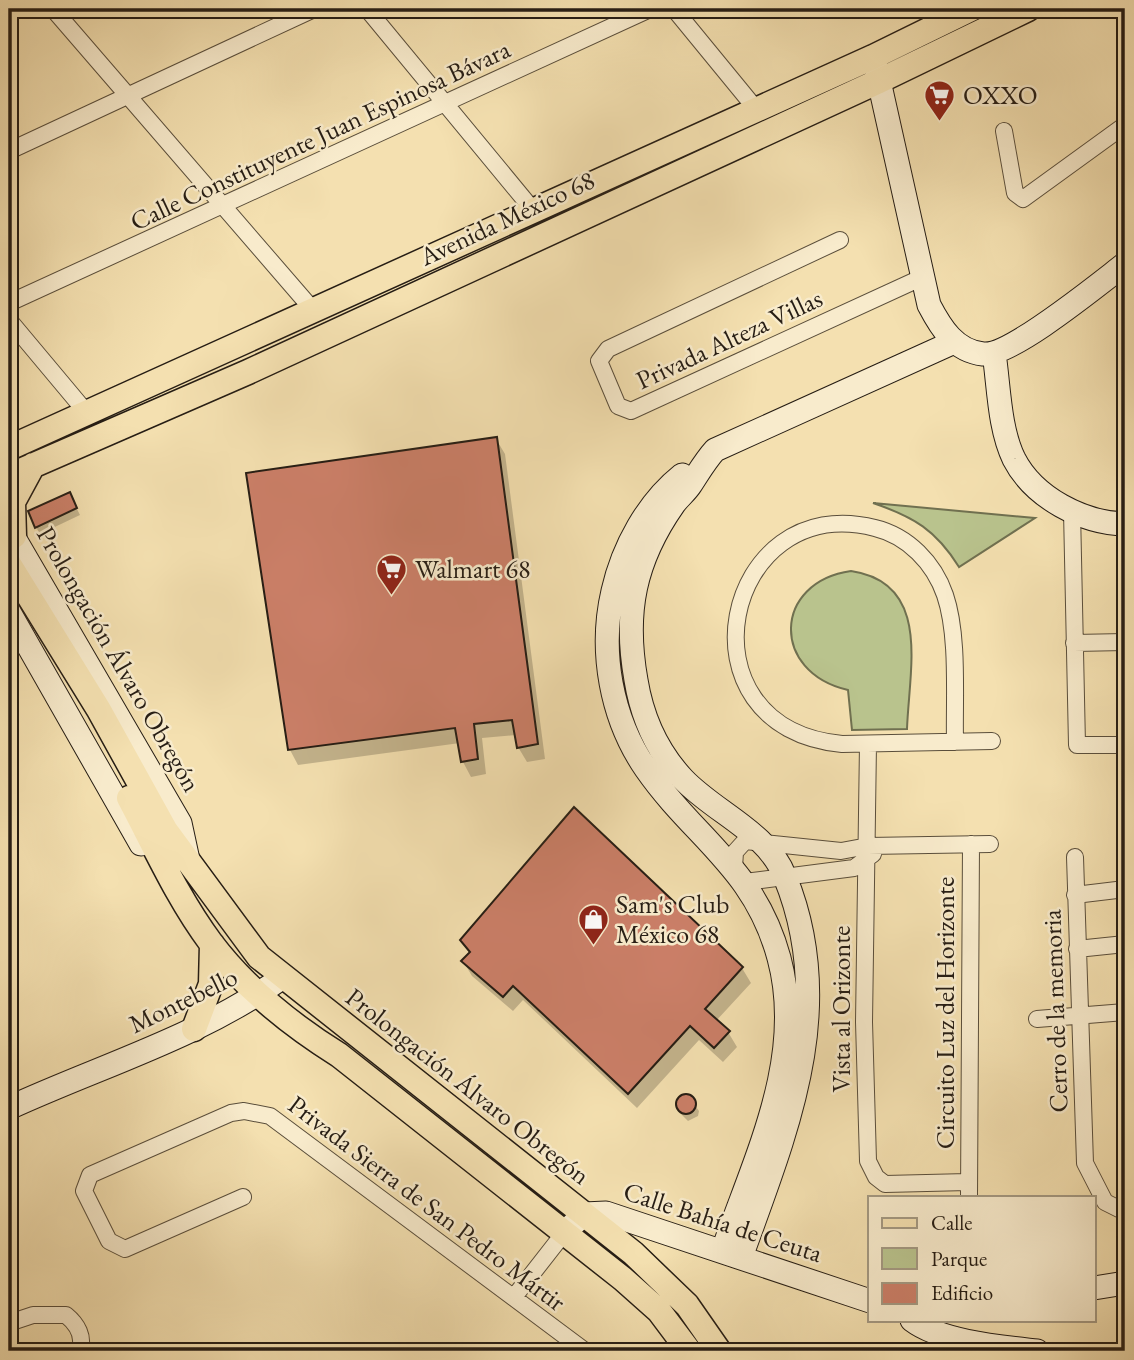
<svg xmlns="http://www.w3.org/2000/svg" width="1134" height="1360" font-family="'EB Garamond',serif">
	<rect width="100%" height="100%" fill="#f4e0b0"/>
	<filter id="stains"><feTurbulence type="fractalNoise" baseFrequency=".00286" numOctaves="4"/><feColorMatrix values="0 0 0 0 .2 0 0 0 0 .09 0 0 0 0 .02 0 0 0 .5 -.17"/></filter>
	<radialGradient id="worn" r=".72"><stop offset=".6" stop-color="#630" stop-opacity="0"/><stop offset="1" stop-color="#630" stop-opacity=".3"/></radialGradient>
	<path fill="#b9c38d" stroke="#707050" stroke-width="2" d="M873 503 1035 518 959 567C936 530 914 517 873 503Z
		M851 571C932 583 909 669 907 729L852 730 848 690C770 672 773 582 851 571Z"/>
	<path fill="#0003" d="M496 439 505 454 545 759 527 762 518 747 516 735 482 738 486 774 471 777 463 762 460 743 298 765 290 750Z
		M73 501 80 515 40 534 36 527Z
		M462 940 742 968 751 983 716 1021 728 1032 737 1047 723 1062 699 1040 637 1108 523 1000 513 1011 472 976 463 961 470 954Z
		M681 1097H689L699 1111 698 1116 688 1121 682 1115 677 1107Z"/>
	<path fill="#cb7f68" stroke="#261d14" stroke-width="2" d="M497 437 538 744 517 748 512 720 474 724 478 759 461 762 455 728 288 750 246 473Z
		M70 492 77 508 35 528 28 511Z
		M574 807 743 967 705 1009 730 1031 714 1048 690 1026 628 1094 513 986 503 997 461 961 470 952 460 940Z
		M676 1104a10 10 0 1 1 20 0a10 10 0 1 1-20 0Z"/>
	<g fill="none" stroke-linecap="round" stroke-linejoin="round">
		<defs>
			<path id="street" d="M53 9 313 310
				M367 9 533 210
				M674 9 756 109
				M1004 131 1015 193 1023 199 1125 125
				M9 151 314 9
				M840 240 608 349 599 361 618 406 631 411 923 277
				M9 303 650 9
				M9 320 86 412
				M1072 511 1077 745H1125
				M1074 643 1125 642
				M955 742C954 698 959 636 945 595 934 563 908 536 875 528 723 489 672 728 842 744L992 741
				M868 744 864 1022 868 1161 876 1177 885 1184 968 1182
				M1075 857 1085 1163 1105 1202 1125 1212
				M734 868 735 852 745 841 841 851 868 846 990 844
				M745 882 854 868 873 854
				M1075 895 1125 889
				M1077 949 1125 944
				M1037 1019 1125 1012
				M243 1197 125 1249 109 1241 84 1191 90 1175 231 1113 244 1111 270 1116 585 1351
				M969 1197 971 844
				M514 1297 564 1233
				M9 1323 33 1315H66C77 1324 85 1337 79 1351"/>
			<path id="secondary" d="M875 63 929 305C941 328 955 351 983 354 1010 357 1100 283 1125 264
				M994 353C999 387 999 428 1014 459 1034 498 1083 523 1125 524
				M682 475C647 503 623 547 613 591 599 651 611 718 646 769 694 838 755 868 779 958 806 1058 755 1157 723 1250
				M9 529 180 823 188 860
				M9 612 141 844
				M9 1108C100 1066 200 1037 283 977
				M564 1233 584 1214 606 1213 870 1301
				M741 1257C786 1132 839 1009 785 877 768 832 715 813 683 779 657 751 642 717 636 680 624 613 634 561 674 504 679 497 686 492 691 484 699 472 705 461 715 450L954 342
				M1094 1288 1125 1283
				M912 1320C941 1342 1001 1347 1037 1351"/>
			<path id="primary" d="M9 448 873 57 971 9
				M9 476 248 372 879 81 1028 9
				M14 536 13 502 33 465
				M9 564 99 710 166 831 259 957 633 1253 687 1305 719 1351
				M129 798C155 847 178 899 211 943 245 988 291 1025 339 1055L623 1279 659 1311 689 1351
				M194 1029 211 984 212 944"/>
		</defs>
		<use href="#street" stroke="#5a4e3b" stroke-width="18"/>
		<use href="#secondary" stroke="#261d14" stroke-width="25"/>
		<use href="#primary" stroke="#261d14" stroke-width="27"/>
		<use href="#street" stroke="#f8ebcc" stroke-width="16"/>
		<use href="#secondary" stroke="#f8ebcc" stroke-width="23"/>
		<use href="#primary" stroke="#f4e0b0" stroke-width="24"/>
	</g>
	<defs>
		<symbol id="supermarket-pin" viewBox="-11 -11 22 30"><path d="M0 17L-7.5 6A9.5 9.5 0 1 1 7.5 6Z" fill="#8f2418" stroke="#f8ebcc"/><path d="M-6-5.5h2.5l.6 2H6L4.5 2H-2.5L-4.4-4H-6ZM-1.5 3.2a1.3 1.3 0 1 0 .1 0ZM3 3.2a1.3 1.3 0 1 0 .1 0Z" fill="#fff"/></symbol>
		<symbol id="shop-pin" viewBox="-11 -11 22 30"><path d="M0 17L-7.5 6A9.5 9.5 0 1 1 7.5 6Z" fill="#8f2418" stroke="#f8ebcc"/><path d="M-5-2.5h2.3a2.7 3.5 0 0 1 5.4 0H5L5.5 6h-11ZM-1.5-2.5h3a1.5 2.3 0 0 0-3 0Z" fill="#fff"/></symbol>
	</defs>
	<g fill-rule="evenodd">
		<use href="#supermarket-pin" x="922" y="78" width="35" height="47"/>
		<use href="#supermarket-pin" x="374" y="552" width="35" height="47"/>
		<use href="#shop-pin" x="576" y="902" width="35" height="47"/>
	</g>
	<g text-anchor="middle" dominant-baseline="central" stroke-width="5" stroke-linejoin="round" paint-order="stroke">
		<g font-size="26" fill="#261d14" stroke="#f8ebcc" text-anchor="start">
			<text x="963" y="95">OXXO</text>
			<text x="415" y="569">Walmart 68</text>
			<text x="616" y="904">Sam's Club<tspan x="616" dy="30">México 68</tspan></text>
		</g>
		<g font-size="26" fill="#261d14" stroke="#f8ebcc">
			<text transform="translate(320 135) rotate(-25)">Calle Constituyente Juan Espinosa Bávara</text>
			<text transform="translate(507 218) rotate(-25)">Avenida México 68</text>
			<text transform="translate(729 339) rotate(-25)">Privada Alteza Villas</text>
			<text transform="translate(119 659) rotate(60)">Prolongación Álvaro Obregón</text>
			<text transform="translate(183 1000) rotate(-26)">Montebello</text>
			<text transform="translate(841 1009) rotate(-90)">Vista al Orizonte</text>
			<text transform="translate(1055 1011) rotate(-92)">Cerro de la memoria</text>
			<text transform="translate(945 1013) rotate(-90)">Circuito Luz del Horizonte</text>
			<text transform="translate(468 1086) rotate(38)">Prolongación Álvaro Obregón</text>
			<text transform="translate(427 1203) rotate(37)">Privada Sierra de San Pedro Mártir</text>
			<text transform="translate(723 1222) rotate(18)">Calle Bahía de Ceuta</text>
		</g>
	</g>
	<rect width="1134" height="1360" fill="none" stroke="#f4e0b0" stroke-width="35"/>
	<rect x="10" y="10" width="1113" height="1339" fill="none" stroke="#261d14" stroke-width="3.5"/>
	<rect x="18" y="18" width="1099" height="1325" fill="none" stroke="#261d14" stroke-width="2"/>
	<rect x="868" y="1196" width="228" height="126" fill="#f8ebcc" stroke="#a49982" stroke-width="2"/>
	<rect x="882" y="1218" width="35" height="10" fill="#f4e0b0" stroke="#a49982" stroke-width="2"/>
	<text x="931" y="1230" font-size="21" fill="#261d14">Calle</text>
	<rect x="882" y="1248" width="35" height="21" fill="#b9c38d" stroke="#a49982" stroke-width="2"/>
	<text x="931" y="1266" font-size="21" fill="#261d14">Parque</text>
	<rect x="882" y="1283" width="35" height="21" fill="#cb7f68" stroke="#a49982" stroke-width="2"/>
	<text x="931" y="1300" font-size="21" fill="#261d14">Edificio</text>
	<rect width="100%" height="100%" filter="url(#stains)"/>
	<rect width="100%" height="100%" fill="url(#worn)"/>
</svg>
